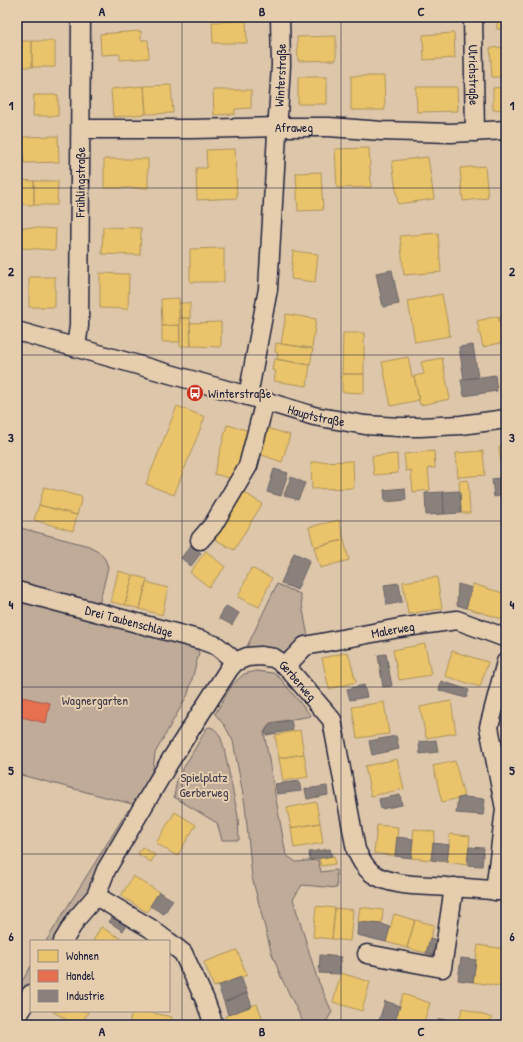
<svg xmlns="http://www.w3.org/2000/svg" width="523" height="1042" font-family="'Patrick Hand',sans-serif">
	<rect width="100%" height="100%" fill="#ddc6a9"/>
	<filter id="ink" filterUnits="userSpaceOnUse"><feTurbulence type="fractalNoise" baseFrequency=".025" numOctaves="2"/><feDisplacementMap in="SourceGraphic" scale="8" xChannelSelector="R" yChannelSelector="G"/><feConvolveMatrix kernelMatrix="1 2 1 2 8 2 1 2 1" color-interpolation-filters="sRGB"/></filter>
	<g filter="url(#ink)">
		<path fill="#bfab97" stroke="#706669" d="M17 527 89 546 98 551 105 559 108 567 99 605 17 584Z
			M277 584 300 594 308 637 284 654 243 655Z
			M17 598 196 646 199 653 188 694 155 753 153 769 136 805 17 774Z
			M256 671 273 673 280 678 311 716 270 723 264 732 286 855 296 862 318 860 321 872 336 870 337 888 302 885 293 899 317 978 332 1012 324 1025H305L301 1018 281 977 271 951 252 877 245 805 233 741 225 726 215 714 232 685 244 674Z
			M210 727C220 729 223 744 225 753L238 816 239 840H222L217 823 174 797 177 779 207 728Z
			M128 810 132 811 93 888 56 941H46Z
			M31 966V984L17 1007V990Z"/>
		<path fill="#e9c46a" stroke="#ad935c" d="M17 17H22V21H17Z
			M497 17H506V29H497Z
			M246 21 247 43H213L212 22Z
			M141 31V40H148L149 58 120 60V54L101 55 100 34Z
			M454 33 455 58 424 60 423 35Z
			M336 36V60L298 61 297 37Z
			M17 41H32V67H17Z
			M32 41H55V67H32Z
			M504 47 506 77H492L490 48Z
			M351 76H384L385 110H351Z
			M298 77H327V104H298Z
			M171 85 173 113 146 114 144 86Z
			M144 86 146 114 113 117 111 89Z
			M416 87H457L458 111 417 112Z
			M506 87V109L493 110V88Z
			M213 90H251V108L235 109V114L214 115Z
			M34 95H58V116H33Z
			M58 136 59 162 24 163 23 137Z
			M369 148 371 187 337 188 335 149Z
			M235 149 237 198 197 200 196 168H207L206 150Z
			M428 157 434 199 398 204 392 161Z
			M104 159H148V188H104Z
			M485 166 488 198 463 201 460 168Z
			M321 172 323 210 298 211 296 173Z
			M17 180 34 181V205L17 204Z
			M34 181H58L57 205H34Z
			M22 227 56 229 55 250 21 248Z
			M103 227 141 228 140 255 102 254Z
			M438 233 441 272 404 275 400 236Z
			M224 248V282H190V249Z
			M293 251 318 254 315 282 291 279Z
			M100 273 129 274 128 309 100 308Z
			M29 277H55V307H29Z
			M442 294 450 336 415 342 408 301Z
			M179 298 180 325 162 326 161 299Z
			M179 303H190V318H179Z
			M286 314 316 319 312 348 281 344Z
			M498 316 504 342 483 347 477 321Z
			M506 316V340H504L499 317Z
			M179 318H190L191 346H180Z
			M221 322V347L191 346 190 323Z
			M180 325V342H162V326Z
			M343 333H364V374H342Z
			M276 343 313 349 310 365 277 359 278 353 275 352Z
			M408 357 412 377 414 376 419 400 391 406 382 362Z
			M442 358 450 399 420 405 414 376 424 374 421 362Z
			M274 359 310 365 307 386 274 381 276 371 272 370Z
			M342 374H364V393L342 392Z
			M177 406 205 417 174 495 146 484Z
			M227 425 251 431 238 480 214 474Z
			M267 428 290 435 282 462 259 454Z
			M499 447H506V473H502Z
			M434 451 435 468H428L430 490 413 492 411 470 406 471 404 454Z
			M483 451 485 475 458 477 456 453Z
			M397 454 398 473 374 475 372 456Z
			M353 461 354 488 312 489 311 462Z
			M468 480 470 513H461L459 481Z
			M44 487 82 497 77 515 39 505Z
			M242 491 262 504 234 550 213 538Z
			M39 505 77 515 73 531 34 520Z
			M339 520 344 540 314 547 309 527Z
			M344 540 349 560 320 568 314 547Z
			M206 551 225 567 209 587 190 572Z
			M251 568 272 578 259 607 238 597Z
			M118 571 133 575 125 605 111 602Z
			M133 575 147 579 140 609 125 605Z
			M437 577 442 609 408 614 403 582Z
			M146 582 168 588 162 615 140 609Z
			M473 584 506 594V620L466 608Z
			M425 644 431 675 399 680 393 650Z
			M452 651 488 662 480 687 445 676Z
			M348 652 356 682 329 689 322 658Z
			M451 701 456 733 426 738 420 707Z
			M384 702 389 734 357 738 352 707Z
			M300 730 304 754 279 758 275 735Z
			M304 754 308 777 283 781 279 758Z
			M397 759 404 789 371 796 365 766Z
			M455 761 464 797 442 802 433 766Z
			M316 802 320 823 291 828 287 808Z
			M175 812 196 825 177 856 156 843Z
			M320 823 323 843 294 848 291 828Z
			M377 825 398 827 395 856 374 853Z
			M414 829 435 832 431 860 411 858Z
			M450 834 470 836 467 865 447 862Z
			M142 847 155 855 151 862 138 854Z
			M334 856 335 864 321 866 319 858Z
			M133 876 159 892 147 912 121 896Z
			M316 906 335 908 332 939 313 937Z
			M360 907 383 910 382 924 358 922Z
			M335 908 353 910 350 941 332 939Z
			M394 914 415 920 407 948 386 942Z
			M415 920 434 925 426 953 407 948Z
			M101 927 125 941H93Z
			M478 945 506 949V978L505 987 473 982Z
			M237 950 247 975 214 987 204 962Z
			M341 973 370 982 362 1011 333 1002Z
			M403 994 430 1003 423 1025H407L395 1021Z
			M257 1004 265 1025H228L225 1016Z
			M463 1008 492 1018 489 1025H457Z
			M52 1011H87L88 1012 81 1025H76Z
			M132 1011H143L172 1017 170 1025H129Z"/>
		<path fill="#e76f51" stroke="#ac584a" d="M17 696 50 703 46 723 17 716Z"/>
		<path fill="#8a817c" stroke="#6b6468" d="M392 270 399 304 383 307 376 273Z
			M473 345 478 377 464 379 459 347Z
			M495 375 497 391 464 396 461 380Z
			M274 469 288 473 281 496 267 492Z
			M291 477 305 483 298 500 284 495Z
			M501 478 503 495 494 497 492 479Z
			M405 488 406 500 385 502 384 490Z
			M460 491 461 513 444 514 443 492Z
			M443 492 444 514 426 515 425 493Z
			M191 545 201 553 191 566 181 558Z
			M294 553 310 560 297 590 281 583Z
			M399 583 402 602 387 605 384 585Z
			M458 584 472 588 466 608 457 605Z
			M226 606 239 613 232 625 219 618Z
			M386 654 392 686 383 687 378 655Z
			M441 681 469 690 466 698 439 690Z
			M364 685 367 697 350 700 347 689Z
			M291 720 293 730 266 735 265 732 270 724Z
			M396 736 399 749 372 755 369 741Z
			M436 740 438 752 420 754 419 742Z
			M299 781 301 791 277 794 275 784Z
			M327 786 328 795 307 799 305 789Z
			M400 795 402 805 381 809 379 799Z
			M464 797 485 799 483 815 456 813 458 798Z
			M397 837 413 839 411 858 395 856Z
			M433 843 449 845 447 862 431 860Z
			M469 847 484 848 482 866 467 865Z
			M330 849 332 856 310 860 309 852Z
			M159 892 173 900 164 914 150 906Z
			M114 915 127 923 123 931 109 922Z
			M358 922 382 924 390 927 386 942 357 935Z
			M430 938 438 940 433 955 426 953Z
			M320 955 341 957 340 974 319 973Z
			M461 958 476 960 473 982 458 980Z
			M241 977 247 993 224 1002 218 986Z
			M247 993 252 1006 228 1015 224 1002Z
			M385 1001 400 1006 394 1025H381L378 1024Z
			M439 1019 458 1021 457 1025H437Z
			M48 1023 61 1025H48Z"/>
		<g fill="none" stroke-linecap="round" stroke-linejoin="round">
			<defs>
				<g id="minor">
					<path id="s1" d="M473 17 475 132"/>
					<path id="s2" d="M81 129H192L278 127H329L382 131 451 133 506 130"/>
					<path id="s3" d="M17 331 248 396 314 416 365 425 399 427H420L461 425 506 419"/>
					<path id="s4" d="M76 347 79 326 81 17"/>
					<path id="s5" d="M248 396 268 289 281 65 280 17"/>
					<path d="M200 540 213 525 248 466 265 401"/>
					<path id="s6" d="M17 591 201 640 217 646 229 656 235 662"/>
					<path id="s7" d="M286 666 305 646 399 628 457 620 506 638"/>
					<path d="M495 891 505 809 489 727 506 662"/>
					<path d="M96 896 150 928 167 941"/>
					<path id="s8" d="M63 941 77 918 96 896 106 870 141 810 170 761 229 669 235 662 247 657 260 656 274 658 286 666 332 720 356 850C360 858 364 867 372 873 391 887 424 885 447 887 467 888 487 889 506 892"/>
					<path d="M169 942 183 953 205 1000 214 1025"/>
					<path d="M367 954 442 968 454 887"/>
					<path d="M17 1017 31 994"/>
				</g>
			</defs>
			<use href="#minor" stroke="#22223b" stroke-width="21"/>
			<use href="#minor" stroke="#e5cdae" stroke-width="18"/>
		</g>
	</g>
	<path fill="none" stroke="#22223b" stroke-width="1" stroke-opacity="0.55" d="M182 17V1025M341 17V1025M17 188H506M17 355H506M17 521H506M17 687H506M17 854H506"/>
	<defs>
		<symbol id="bus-disc" viewBox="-11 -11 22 22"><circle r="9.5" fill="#c8321e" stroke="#e5cdae"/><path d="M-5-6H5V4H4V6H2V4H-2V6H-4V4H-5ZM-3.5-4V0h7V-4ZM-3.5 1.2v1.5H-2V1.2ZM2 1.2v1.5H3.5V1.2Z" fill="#fff"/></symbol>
	</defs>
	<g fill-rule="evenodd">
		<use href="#bus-disc" x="185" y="383" width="20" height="20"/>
	</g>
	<g text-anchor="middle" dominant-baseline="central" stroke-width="4" stroke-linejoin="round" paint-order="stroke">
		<g font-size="13" fill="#22223b" stroke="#e5cdae">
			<text stroke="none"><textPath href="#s5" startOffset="323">Winterstraße</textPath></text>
			<text stroke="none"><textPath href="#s1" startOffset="58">Ulrichstraße</textPath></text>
			<text stroke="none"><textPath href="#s2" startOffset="213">Afraweg</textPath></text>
			<text stroke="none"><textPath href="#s4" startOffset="165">Frühlingstraße</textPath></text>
			<text stroke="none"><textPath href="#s3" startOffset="311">Hauptstraße</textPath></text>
			<text stroke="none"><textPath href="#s6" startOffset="116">Drei Taubenschläge</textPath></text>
			<text stroke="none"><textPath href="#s7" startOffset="117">Malerweg</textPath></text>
			<text stroke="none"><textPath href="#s8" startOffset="402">Gerberweg</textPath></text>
		</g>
		<g font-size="13" fill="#22223b" stroke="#e5cdae" text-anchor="start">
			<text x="208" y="393">Winterstraße</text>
		</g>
		<g font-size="13" fill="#413d4d" stroke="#e5cdae">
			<text x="95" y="700">Wagnergarten</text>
			<text x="204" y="777">Spielplatz<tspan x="204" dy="15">Gerberweg</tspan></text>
		</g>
	</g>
	<rect width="523" height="1042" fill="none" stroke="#e5cdae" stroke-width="44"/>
	<rect x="30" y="940" width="140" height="72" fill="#e5cdae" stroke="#978980"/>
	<rect x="38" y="950" width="20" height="12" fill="#e9c46a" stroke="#978980"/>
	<text x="66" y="960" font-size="12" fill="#22223b">Wohnen</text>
	<rect x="38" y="970" width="20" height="12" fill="#e76f51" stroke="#978980"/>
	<text x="66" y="980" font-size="12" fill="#22223b">Handel</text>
	<rect x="38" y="990" width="20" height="12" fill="#8a817c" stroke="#978980"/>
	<text x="66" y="1000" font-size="12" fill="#22223b">Industrie</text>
	<rect x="22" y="22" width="479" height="998" fill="none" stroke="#22223b" stroke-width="1.5"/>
	<g font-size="13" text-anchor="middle" font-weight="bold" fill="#22223b">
		<text x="102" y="16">A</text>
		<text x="262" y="16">B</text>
		<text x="421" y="16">C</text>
		<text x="11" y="110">1</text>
		<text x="512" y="110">1</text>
		<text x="11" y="276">2</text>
		<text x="512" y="276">2</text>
		<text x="11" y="442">3</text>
		<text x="512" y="442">3</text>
		<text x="11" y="609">4</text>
		<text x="512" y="609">4</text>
		<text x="11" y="775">5</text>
		<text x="512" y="775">5</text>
		<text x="11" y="941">6</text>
		<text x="512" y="941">6</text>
		<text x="102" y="1036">A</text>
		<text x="262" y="1036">B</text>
		<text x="421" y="1036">C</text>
	</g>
</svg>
